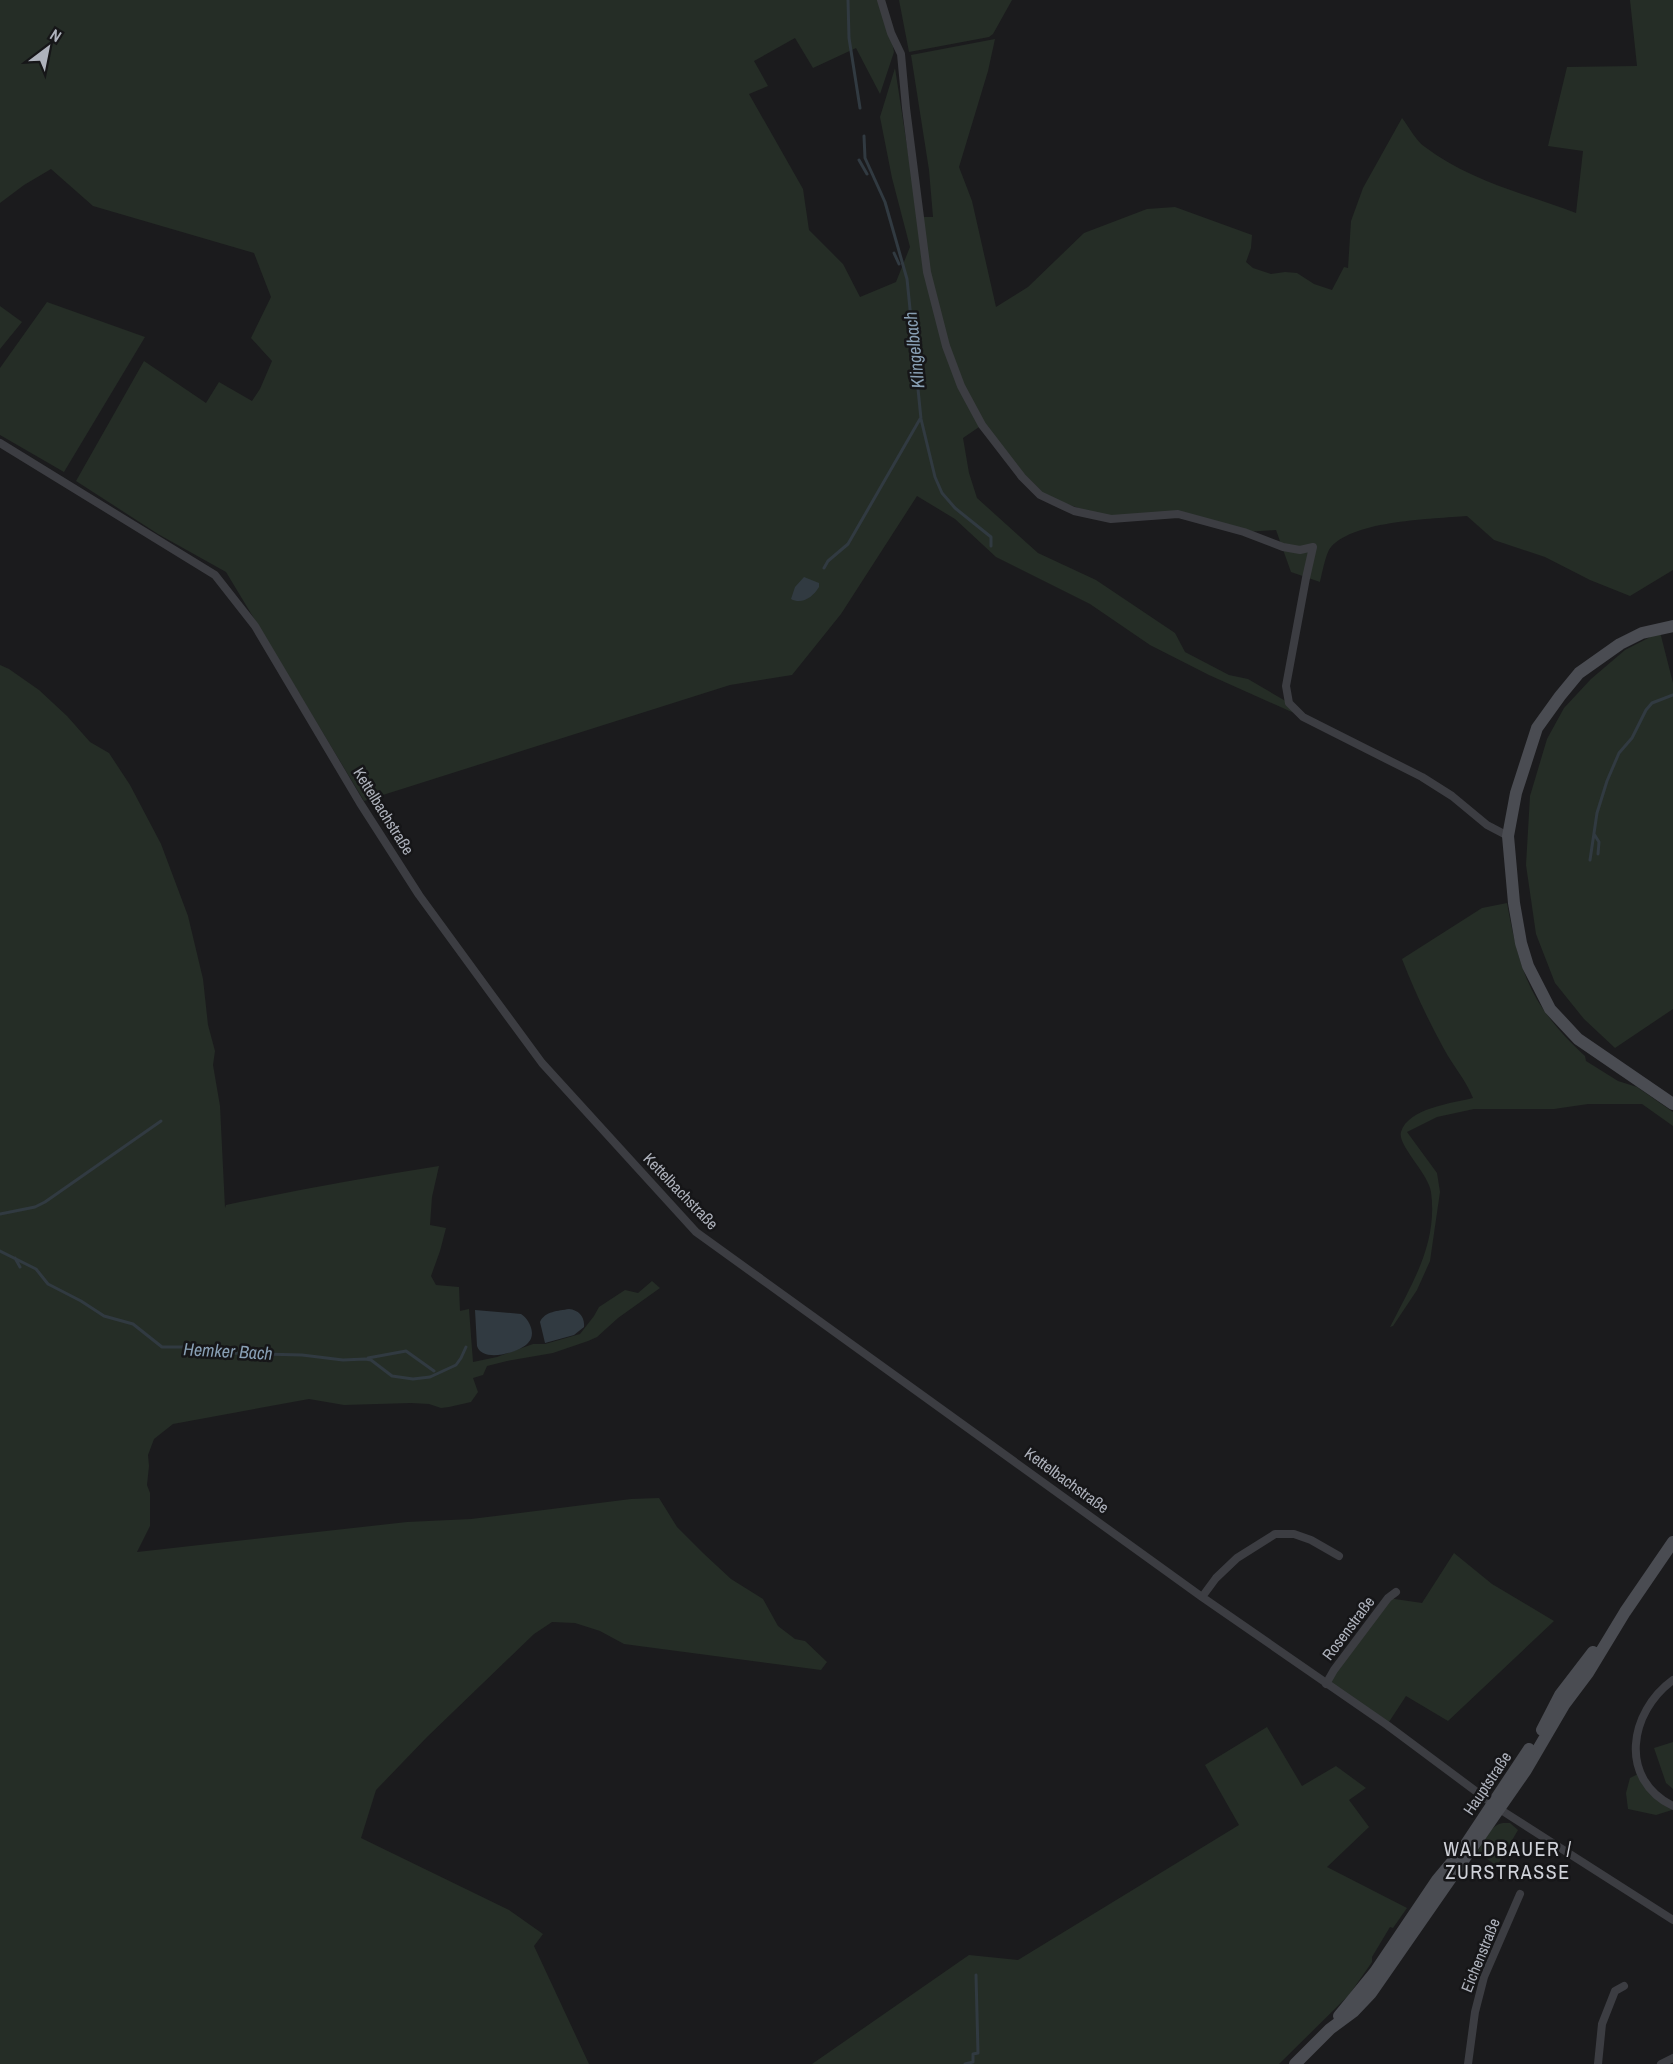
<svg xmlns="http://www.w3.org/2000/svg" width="1673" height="2064" font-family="'Archivo Narrow',sans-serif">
	<rect width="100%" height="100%" fill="#1b1b1d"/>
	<path fill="#252d26" d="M0 0H884L894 52 880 94 856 48 813 68 795 38 754 61 768 86 749 94 803 189 809 230 843 264 860 297 896 282 910 247 892 178 880 117 895 68 918 217H933L929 170 911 55 995 39 988 71 959 167 972 201 996 307 1028 287 1084 233 1147 209 1175 207 1252 235 1251 248 1246 262 1253 268 1271 274 1285 272 1297 273 1314 284 1332 290 1344 267 1348 268 1351 221 1363 188 1402 118C1409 127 1416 141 1425 147 1468 180 1525 194 1576 213L1583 151 1548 146 1567 67 1637 66 1630 0H1673V570L1630 596 1590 580 1545 557 1494 540 1467 516C1433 519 1355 520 1331 547 1326 552 1322 574 1320 582L1291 572 1276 530 1244 532 1178 514 1111 519 1040 495 982 425 963 438 969 473 977 498 1038 553 1096 580 1175 633 1185 652 1229 675 1248 679 1289 703 1303 717 1209 675 1150 645 1090 604 996 557 955 519 917 496 841 614 792 675 730 685 364 801 226 572 158 534 76 481 144 361 206 403 219 382 252 401 260 389 272 361 251 338 271 297 254 253 93 206 51 169 24 185 0 203Z
		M899 0H1012L993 34 989 37 909 52Z
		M47 302 145 337 64 472 0 435V368Z
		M0 306 22 322 0 349Z
		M1660 632 1673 683V1009L1615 1048 1584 1019 1555 983 1536 934 1526 865 1530 796 1547 739 1564 708 1591 679 1625 650Z
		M0 665 9 669 39 690 67 716 90 742 109 753 130 785 161 844 188 916 203 979 208 1025 215 1051 213 1065 220 1106 225 1208 226 1205C297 1190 368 1177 439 1166L432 1197 430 1225 446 1228 440 1251 431 1276 436 1285 459 1287 460 1311 469 1309 473 1362 497 1357 533 1344H545L580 1334 594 1316 599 1307 625 1290 638 1293 652 1281 660 1288 618 1318 597 1337 588 1341 553 1353 507 1361 487 1366 483 1375 473 1378 478 1392 471 1402 449 1407 441 1408 429 1404 411 1403 344 1405 309 1399 173 1424 154 1439 148 1455 149 1466 147 1485 150 1493V1526L137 1552 407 1522 471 1519 631 1499 659 1498 677 1527 703 1553 731 1579 763 1599 778 1626 795 1639 805 1641 827 1662 821 1670 624 1644 600 1631 575 1623 552 1622 534 1634 427 1737 376 1790 361 1838 509 1910 543 1934 534 1946 589 2064H0Z
		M1507 903C1520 974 1531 1006 1585 1056L1586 1061 1618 1081 1637 1087 1673 1112V1126L1642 1104H1588L1554 1109H1474L1437 1117 1407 1132 1437 1173 1440 1192 1430 1261 1417 1290 1393 1326 1390 1327C1412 1284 1438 1243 1431 1192 1429 1174 1397 1145 1401 1132 1408 1108 1453 1103 1473 1098 1466 1080 1453 1066 1444 1049 1428 1020 1414 990 1402 959L1482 908Z
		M1454 1553 1492 1584 1554 1621 1448 1721 1406 1696 1387 1725 1326 1684 1388 1598 1422 1603Z
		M1267 1727 1302 1786 1336 1766 1366 1788 1349 1800 1369 1827 1327 1867 1407 1908 1393 1928 1390 1927 1372 1957V1962L1349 1995 1279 2064H812L969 1955 1018 1960 1239 1825 1205 1765Z
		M1673 1742V1789L1666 1783 1654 1748Z
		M1638 1774C1644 1789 1658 1802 1672 1810L1656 1815 1628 1809 1626 1793 1630 1778Z
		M1503 1823H1510L1518 1830 1497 1866 1477 1852C1484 1841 1490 1825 1503 1823Z"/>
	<path fill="#313a41" d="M804 577 819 583V587C813 597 802 605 791 599L795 587Z
		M569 1309C579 1310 585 1317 584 1327L574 1335 545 1343 540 1322C545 1311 558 1311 569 1309Z
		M475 1310 521 1314C529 1319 537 1334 528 1343 519 1353 482 1363 477 1346Z"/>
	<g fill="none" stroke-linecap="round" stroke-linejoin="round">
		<path stroke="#313a41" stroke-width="3" d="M848 0 849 38 860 108
			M864 136 865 158 885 202 907 279 921 419 935 477 942 493 955 508 991 537V546
			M859 160 867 174
			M894 253 899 264
			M824 568 828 561 848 544 920 419
			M1594 834 1599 842 1598 854
			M1590 860 1597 813 1607 781 1619 753 1632 738 1646 710 1652 703 1673 695
			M0 1214 35 1207 45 1202 161 1121
			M0 1251 36 1269 48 1284 81 1301 104 1316 133 1324 162 1347H190L226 1353 302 1355 343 1360 365 1359 371 1360 392 1376 413 1379 430 1377 456 1365 461 1358 466 1347
			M15 1258 20 1267
			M368 1358 406 1351 434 1371
			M965 2064 973 2062V2054L978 2053 976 1975"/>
		<path stroke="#3c3d42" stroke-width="8" d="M881 0 891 33 901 54 906 108 927 272 946 346 961 386 982 425 1022 477 1040 495 1074 511 1111 519 1178 514 1244 532 1283 547 1300 550 1313 547 1306 578 1286 686 1289 703 1303 717 1422 777 1452 796 1487 825 1508 836
			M0 443 215 575 255 626 360 803 419 895 492 995 542 1063 696 1232 1202 1597 1387 1725 1501 1810 1673 1920
			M1202 1597 1216 1578 1237 1558 1275 1534H1294L1311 1540 1339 1556
			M1673 1680C1629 1712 1618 1779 1673 1806
			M1326 1684 1334 1670 1388 1598 1396 1592
			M1468 2064 1475 2012 1484 1977 1520 1894
			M1598 2064 1602 2024 1615 1991 1624 1986
			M1661 2064 1673 2058"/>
		<path stroke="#4a4c52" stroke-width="12" d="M1673 626 1642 633 1620 644 1579 673 1560 696 1537 728 1516 793 1508 836 1514 903 1521 943 1528 966 1550 1009 1578 1039 1673 1104
			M1542 1730 1560 1695 1593 1652
			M1339 2016 1375 1972 1437 1880 1462 1850 1529 1749
			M1295 2064 1330 2029 1353 2012 1371 1993 1526 1770 1564 1705 1588 1673 1625 1612 1673 1542"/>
	</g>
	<g text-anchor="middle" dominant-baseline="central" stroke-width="5" stroke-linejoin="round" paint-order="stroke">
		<g font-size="16" fill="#aeb2bc" stroke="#161618">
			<text transform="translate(384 811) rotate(58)">Kettelbachstraße</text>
			<text transform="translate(681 1191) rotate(46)">Kettelbachstraße</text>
			<text transform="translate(1067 1480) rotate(36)">Kettelbachstraße</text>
			<text transform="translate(1348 1628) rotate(-53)">Rosenstraße</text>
			<text transform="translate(1487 1783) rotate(-56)">Hauptstraße</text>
			<text transform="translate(1480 1955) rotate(-68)">Eichenstraße</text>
		</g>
		<g font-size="18" font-style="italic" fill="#889fb4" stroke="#161618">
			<text transform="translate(914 350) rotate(-96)">Klingelbach</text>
			<text transform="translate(228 1351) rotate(3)">Hemker Bach</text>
		</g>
		<g font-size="20" letter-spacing="1.5" fill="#cfd1d8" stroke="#161618">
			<text x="1508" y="1848">WALDBAUER /<tspan x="1508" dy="23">ZURSTRASSE</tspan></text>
		</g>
	</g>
	<g transform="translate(48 48) rotate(32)" stroke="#161618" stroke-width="4.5" paint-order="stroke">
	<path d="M0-4.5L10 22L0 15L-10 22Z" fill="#aeb2bc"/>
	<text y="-9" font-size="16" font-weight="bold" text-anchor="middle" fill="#aeb2bc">N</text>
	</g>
</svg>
